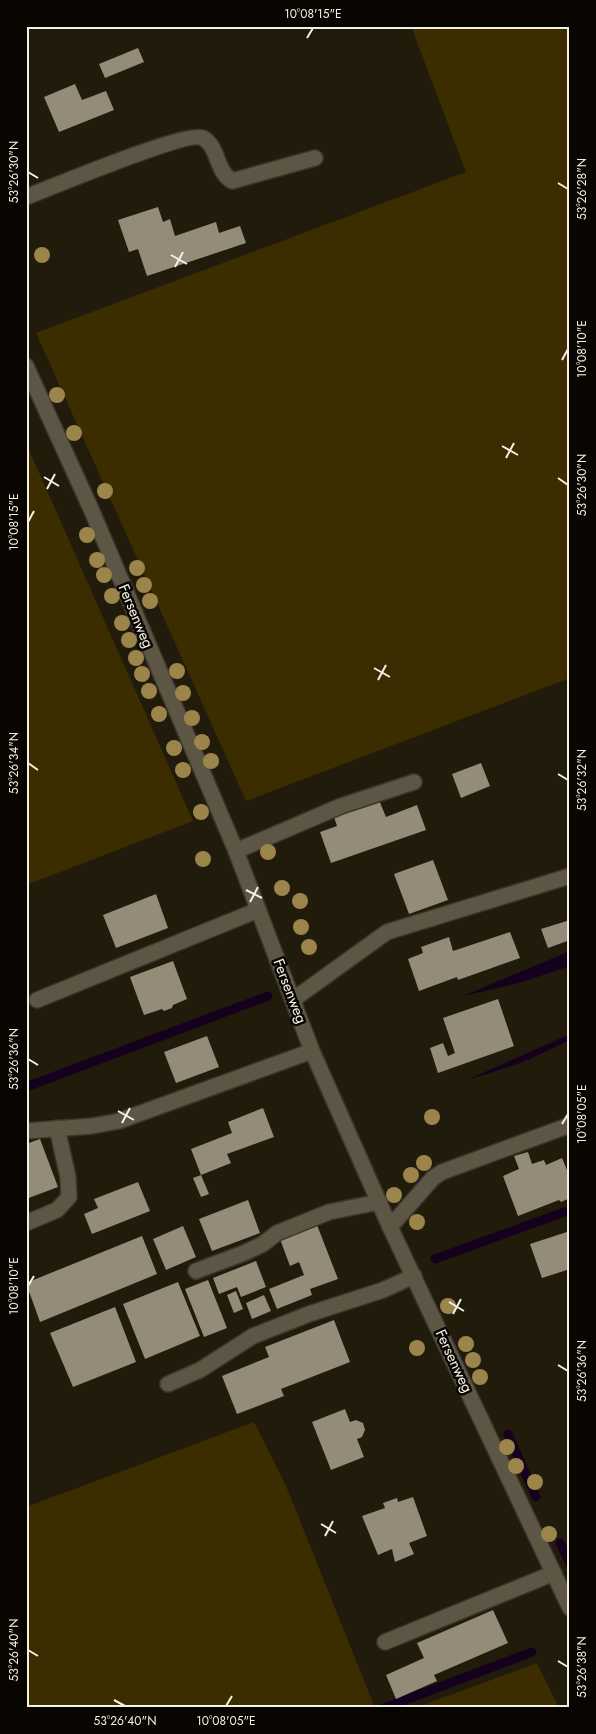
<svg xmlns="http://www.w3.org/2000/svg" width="596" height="1734" font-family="Jost,sans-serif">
	<rect width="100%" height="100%" fill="#211b0b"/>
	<path fill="#3c2d01" d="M411 26H570V678L246 801 36 333 466 172Z
		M26 443 193 821 26 885Z
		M254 1422 286 1486 375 1708H26V1507Z
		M537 1663 559 1708H415Z"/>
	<path fill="#15011e" d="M570 951V966L519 983 463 996Z
		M570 1034V1040L521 1063 467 1080Z"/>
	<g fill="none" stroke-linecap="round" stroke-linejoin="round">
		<path stroke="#15011e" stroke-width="9" d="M26 1087 268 996
			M435 1259 570 1210
			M508 1434 536 1497
			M560 1543 570 1563
			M384 1708 532 1652"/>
	</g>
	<path fill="#948c79" d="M138 48 144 62 105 78 99 64Z
		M75 84 82 100 106 91 114 110 59 132 44 97Z
		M158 207 163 222 170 219 175 236 216 222 219 233 240 226 246 243 147 276 138 249 129 252 118 220Z
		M481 763 490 786 461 798 452 774Z
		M379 800 386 817 417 805 426 830 331 863 320 832 337 826 334 817Z
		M433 860 448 900 409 914 394 874Z
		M156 894 168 928 116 948 103 915Z
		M570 920V940L548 948 541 929Z
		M510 932 520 958 458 980 457 977 419 991 408 959 423 953 421 947 449 937 453 951Z
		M173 961 187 999 173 1005 172 1008 164 1011 162 1009 144 1015 130 977Z
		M498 999 514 1046 438 1073 430 1048 443 1043 448 1056 455 1053 443 1018Z
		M207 1036 219 1067 176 1083 164 1052Z
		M263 1108 274 1137 227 1154 231 1163 201 1175 191 1149 232 1133 228 1122Z
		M40 1139 58 1187 26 1199V1144Z
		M528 1152 532 1164 544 1160 546 1165 562 1158 567 1170 570 1169V1198L561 1202 559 1200 518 1216 503 1176 519 1169 514 1156Z
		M201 1175 209 1194 201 1197 193 1178Z
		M138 1182 150 1211 92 1234 84 1214 98 1208 94 1199Z
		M248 1200 260 1233 212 1251 199 1219Z
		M317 1225 338 1279 310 1289 312 1295 277 1309 269 1289 304 1275 299 1262 290 1266 280 1239Z
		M183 1226 196 1257 166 1270 153 1239Z
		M570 1231V1269L542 1278 530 1244Z
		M142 1236 157 1274 40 1322 26 1283Z
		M256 1261 266 1287 241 1297 237 1287 219 1294 213 1278Z
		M208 1280 227 1328 204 1337 185 1289Z
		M178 1282 200 1336 145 1359 123 1304Z
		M236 1291 243 1309 234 1313 227 1295Z
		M264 1295 271 1311 252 1319 246 1303Z
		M115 1307 136 1362 73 1387 50 1333Z
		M334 1320 350 1362 281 1389 284 1396 237 1414 222 1376 269 1357 265 1347Z
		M345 1409 350 1422 356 1420 363 1423 365 1430 362 1437 357 1439 364 1457 331 1470 312 1422Z
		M413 1497 427 1536 409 1543 414 1554 395 1562 392 1549 378 1555 362 1516 385 1508 383 1503 397 1498 398 1502Z
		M493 1610 508 1643 434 1675 437 1681 396 1699 386 1675 424 1658 417 1643Z"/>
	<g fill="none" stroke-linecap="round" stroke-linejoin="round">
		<defs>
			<path id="lane" d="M26 197C50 188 188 130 203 138 219 147 215 170 232 181L315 158
				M236 851 341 806 414 782
				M294 999 387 932 570 876
				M37 1000 258 910
				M26 1131 92 1126 119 1121 312 1051
				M26 1223 57 1210 69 1197 68 1177 57 1128
				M390 1227 433 1178 442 1172 570 1125
				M196 1271 244 1253 263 1244 277 1233 329 1212 379 1202
				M168 1384 200 1370 253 1336 309 1314 383 1290 414 1276
				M385 1642 554 1573"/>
			<path id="street" d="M26 366 91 509 236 851 312 1051 390 1227 570 1608"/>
		</defs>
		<use href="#lane" stroke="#3a352e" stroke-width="18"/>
		<use href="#street" stroke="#3a352e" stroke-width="18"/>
		<use href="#lane" stroke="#5d5644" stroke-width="15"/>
		<use href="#street" stroke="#5d5644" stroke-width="15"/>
	</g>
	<g fill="#9b854b">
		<circle cx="42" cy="255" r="8"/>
		<circle cx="57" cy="395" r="8"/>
		<circle cx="74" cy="433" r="8"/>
		<circle cx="105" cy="491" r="8"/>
		<circle cx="87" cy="535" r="8"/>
		<circle cx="97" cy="560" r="8"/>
		<circle cx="137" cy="568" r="8"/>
		<circle cx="104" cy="575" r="8"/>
		<circle cx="144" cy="585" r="8"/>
		<circle cx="112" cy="596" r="8"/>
		<circle cx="150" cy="601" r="8"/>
		<circle cx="122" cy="623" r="8"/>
		<circle cx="129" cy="640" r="8"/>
		<circle cx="136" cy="658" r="8"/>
		<circle cx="177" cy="671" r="8"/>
		<circle cx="142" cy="674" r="8"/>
		<circle cx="149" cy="691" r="8"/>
		<circle cx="183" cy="693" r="8"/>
		<circle cx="159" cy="714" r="8"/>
		<circle cx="192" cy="718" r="8"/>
		<circle cx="202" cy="742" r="8"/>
		<circle cx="174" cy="748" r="8"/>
		<circle cx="211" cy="761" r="8"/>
		<circle cx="183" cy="770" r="8"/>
		<circle cx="201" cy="812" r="8"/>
		<circle cx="268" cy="852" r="8"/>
		<circle cx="203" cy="859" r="8"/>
		<circle cx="282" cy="888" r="8"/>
		<circle cx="300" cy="901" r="8"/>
		<circle cx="301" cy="927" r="8"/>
		<circle cx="309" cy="947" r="8"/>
		<circle cx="432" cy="1117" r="8"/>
		<circle cx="424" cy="1163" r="8"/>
		<circle cx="411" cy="1175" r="8"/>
		<circle cx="394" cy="1195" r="8"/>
		<circle cx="417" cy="1222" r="8"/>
		<circle cx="448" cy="1306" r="8"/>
		<circle cx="466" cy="1344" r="8"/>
		<circle cx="417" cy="1348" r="8"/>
		<circle cx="473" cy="1360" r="8"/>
		<circle cx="480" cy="1377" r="8"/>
		<circle cx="507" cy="1447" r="8"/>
		<circle cx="516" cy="1466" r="8"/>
		<circle cx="535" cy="1482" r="8"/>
		<circle cx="549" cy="1534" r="8"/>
	</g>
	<path fill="none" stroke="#f4f0e6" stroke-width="2" d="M307 38 313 28M28 172 38 178M558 183 568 189M171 255 187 264M175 267 183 252M562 360 568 349M502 446 518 455M506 458 514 443M44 477 59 486M558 478 568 485M47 489 55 474M28 522 34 511M374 668 390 677M378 680 386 665M28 763 38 770M558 774 568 780M246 890 262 898M250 902 258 887M28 1059 38 1065M118 1111 134 1120M122 1123 130 1108M562 1124 568 1114M28 1286 34 1276M449 1302 464 1311M453 1314 461 1299M558 1365 568 1371M321 1524 336 1533M325 1536 333 1521M28 1650 38 1656M558 1661 568 1667M114 1700 125 1706M226 1706 232 1696"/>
	<g text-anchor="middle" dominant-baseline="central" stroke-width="5" stroke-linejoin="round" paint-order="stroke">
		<g font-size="15" fill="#f4f0e6" stroke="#090602">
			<text transform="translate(136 616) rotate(67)">Fersenweg</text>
			<text transform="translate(290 991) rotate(69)">Fersenweg</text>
			<text transform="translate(454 1361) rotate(65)">Fersenweg</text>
		</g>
	</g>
	<rect width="596" height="1734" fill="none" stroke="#090602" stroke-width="55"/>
	<rect x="28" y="28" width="540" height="1678" fill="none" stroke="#f4f0e6" stroke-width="2"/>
	<g font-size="12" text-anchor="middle" fill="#f4f0e6">
		<text x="313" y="18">10°08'15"E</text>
		<text transform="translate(14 172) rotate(-90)" y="4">53°26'30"N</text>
		<text transform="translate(582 189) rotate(-90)" y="4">53°26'28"N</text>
		<text transform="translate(582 349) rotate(-90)" y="4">10°08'10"E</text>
		<text transform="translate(582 485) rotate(-90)" y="4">53°26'30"N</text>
		<text transform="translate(14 522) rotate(-90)" y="4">10°08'15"E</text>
		<text transform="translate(14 763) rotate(-90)" y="4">53°26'34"N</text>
		<text transform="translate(582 780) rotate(-90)" y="4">53°26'32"N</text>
		<text transform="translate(14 1059) rotate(-90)" y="4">53°26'36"N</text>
		<text transform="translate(582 1114) rotate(-90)" y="4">10°08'05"E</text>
		<text transform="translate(14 1286) rotate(-90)" y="4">10°08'10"E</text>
		<text transform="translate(582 1371) rotate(-90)" y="4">53°26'36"N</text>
		<text transform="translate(14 1650) rotate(-90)" y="4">53°26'40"N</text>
		<text transform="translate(582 1667) rotate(-90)" y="4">53°26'38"N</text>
		<text x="125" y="1725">53°26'40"N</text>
		<text x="226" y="1725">10°08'05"E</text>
	</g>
</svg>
